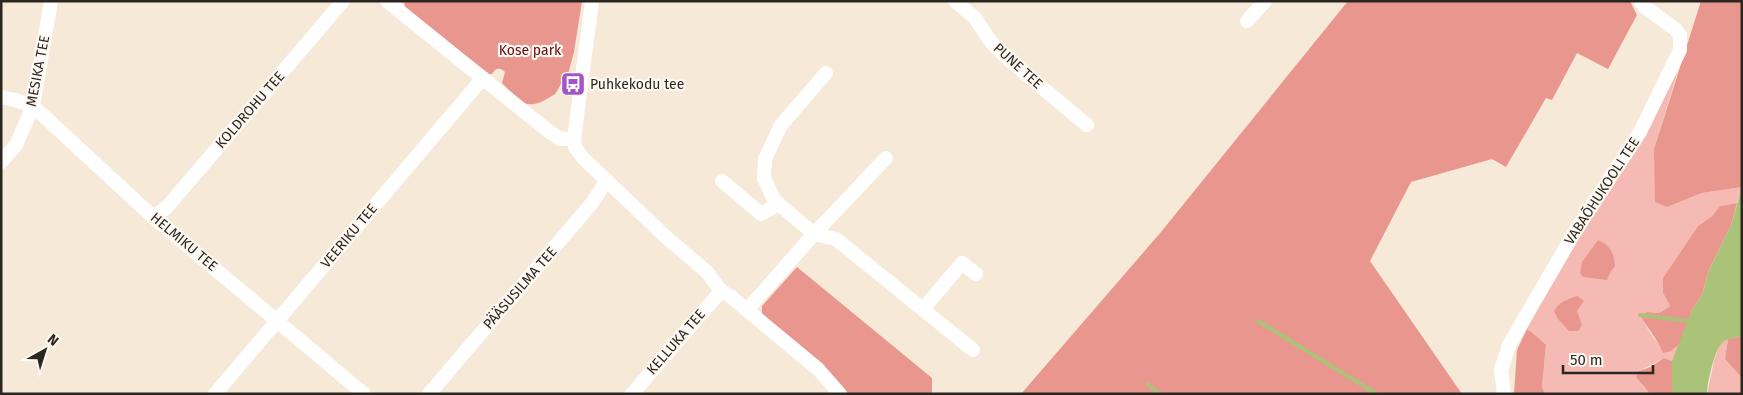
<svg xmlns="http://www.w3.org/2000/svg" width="1743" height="395" font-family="'Fira Sans',sans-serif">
	<rect width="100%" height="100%" fill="#f7e9d8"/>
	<path fill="#f5bab3" d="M1678 71 1654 149 1667 207 1702 193 1742 187 1737 203 1720 206 1712 216 1698 226 1664 277 1663 293 1670 306 1659 313 1647 312 1640 315C1648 329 1655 346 1671 351L1680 344 1672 361 1664 358 1639 371 1642 385 1650 394H1545L1542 387 1546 346 1533 332 1527 329 1551 283 1637 145Z
		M1728 339 1725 359 1742 378V394H1707L1714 361 1720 344Z"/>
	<path fill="#e9978e" d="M404 1H582L574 52 567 78C560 82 560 88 555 94 551 97 546 99 541 102 521 110 516 96 502 83L505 72C500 67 495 68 492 74H489L405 8Z
		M1348 1H1630L1637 15 1608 69 1577 53 1552 100 1546 98 1506 167 1492 159 1411 182 1370 261 1462 394H1021L1161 232Z
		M1701 1H1742V187L1702 193 1667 207 1655 202 1654 149Z
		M1737 203 1731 225 1709 270 1702 295 1692 310 1680 344 1671 351 1663 353C1661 344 1645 325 1640 315L1647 312 1659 313 1670 306 1663 293V278L1698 226 1712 216 1720 206Z
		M1598 240C1610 246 1614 252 1615 266L1610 273 1607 280 1583 277 1580 273 1582 262Z
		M797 267 932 378V394H847L824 368 762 314V306Z
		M1577 296 1584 301 1577 311 1582 325 1578 331H1569L1558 319 1554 311C1559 302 1568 299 1577 296Z
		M1527 329 1532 332 1546 345 1542 387 1545 394H1514L1517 350Z
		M1742 336V378L1725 359 1728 339Z
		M1664 358 1672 361V394H1650L1636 377 1639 371 1650 367Z"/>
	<path fill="#abc279" d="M1742 187V336C1735 338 1728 338 1722 343 1715 349 1707 383 1707 394H1672V361L1692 310 1702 295 1709 270 1731 225Z"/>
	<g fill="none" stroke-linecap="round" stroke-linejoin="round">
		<path stroke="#abc279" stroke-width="4" d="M1640 315 1688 321
			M1258 321 1377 394
			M1147 384 1160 394"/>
		<path stroke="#fff" stroke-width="14" d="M387 1 547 130 560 139H574
			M592 1 574 139 575 147 583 158 667 238 707 272 721 291 730 296 818 369 840 394
			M955 1 975 18 991 42 1009 60 1087 125
			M1247 21 1265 1
			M826 73 781 125 765 159 764 178 774 200 814 234 836 239 973 350
			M1 97 15 100 33 106 153 217 364 394
			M1 162 16 145 33 106 51 1
			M722 181 761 214 779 204
			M153 217 167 207 343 1
			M923 309 962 263 976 274
			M747 310 814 234 886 158
			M215 394 483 78
			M429 394 592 203 607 180
			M632 394 721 291
			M1504 394 1501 370 1509 345 1577 228 1640 132 1680 50V35L1675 29 1645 7 1640 1"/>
	</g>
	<defs>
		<symbol id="bus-square" viewBox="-11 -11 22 22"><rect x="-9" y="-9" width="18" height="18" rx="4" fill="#a354c5" stroke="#fdf8f1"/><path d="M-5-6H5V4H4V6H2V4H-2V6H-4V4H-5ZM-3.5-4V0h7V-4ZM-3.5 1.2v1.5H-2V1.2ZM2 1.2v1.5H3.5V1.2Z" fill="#fff"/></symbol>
	</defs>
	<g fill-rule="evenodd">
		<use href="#bus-square" x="559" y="70" width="28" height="28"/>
	</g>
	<g text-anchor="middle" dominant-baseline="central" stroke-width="4.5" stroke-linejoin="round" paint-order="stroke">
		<g font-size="14" fill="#6b080c" stroke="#fdf8f1">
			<text x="530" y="50">Kose park</text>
		</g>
		<g font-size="14" fill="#2b2620" stroke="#fdf8f1">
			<text transform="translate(1018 66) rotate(42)">PUNE TEE</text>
			<text transform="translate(38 71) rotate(-79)">MESIKA TEE</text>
			<text transform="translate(250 110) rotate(-49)">KOLDROHU TEE</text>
			<text transform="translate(1602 191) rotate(-57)">VABAÕHUKOOLI TEE</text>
			<text transform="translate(349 236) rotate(-50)">VEERIKU TEE</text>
			<text transform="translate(184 242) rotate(40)">HELMIKU TEE</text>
			<text transform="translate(520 288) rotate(-49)">PÄÄSUSILMA TEE</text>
			<text transform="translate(676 342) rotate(-49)">KELLUKA TEE</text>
		</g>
		<g font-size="14" fill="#2b2620" stroke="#fdf8f1" text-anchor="start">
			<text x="590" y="84">Puhkekodu tee</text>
		</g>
	</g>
	<rect width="1743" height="395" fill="none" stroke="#2b2620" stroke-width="5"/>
	<g transform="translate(45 350) rotate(39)" stroke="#fdf8f1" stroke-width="4" paint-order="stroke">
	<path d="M0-4L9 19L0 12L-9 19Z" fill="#2b2620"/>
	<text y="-8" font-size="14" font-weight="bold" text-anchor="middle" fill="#2b2620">N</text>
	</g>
	<path d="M1563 365v8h90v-8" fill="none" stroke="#2b2620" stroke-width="2.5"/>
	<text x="1570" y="365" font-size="15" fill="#2b2620" stroke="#fdf8f1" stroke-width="4" paint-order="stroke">50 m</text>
</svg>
